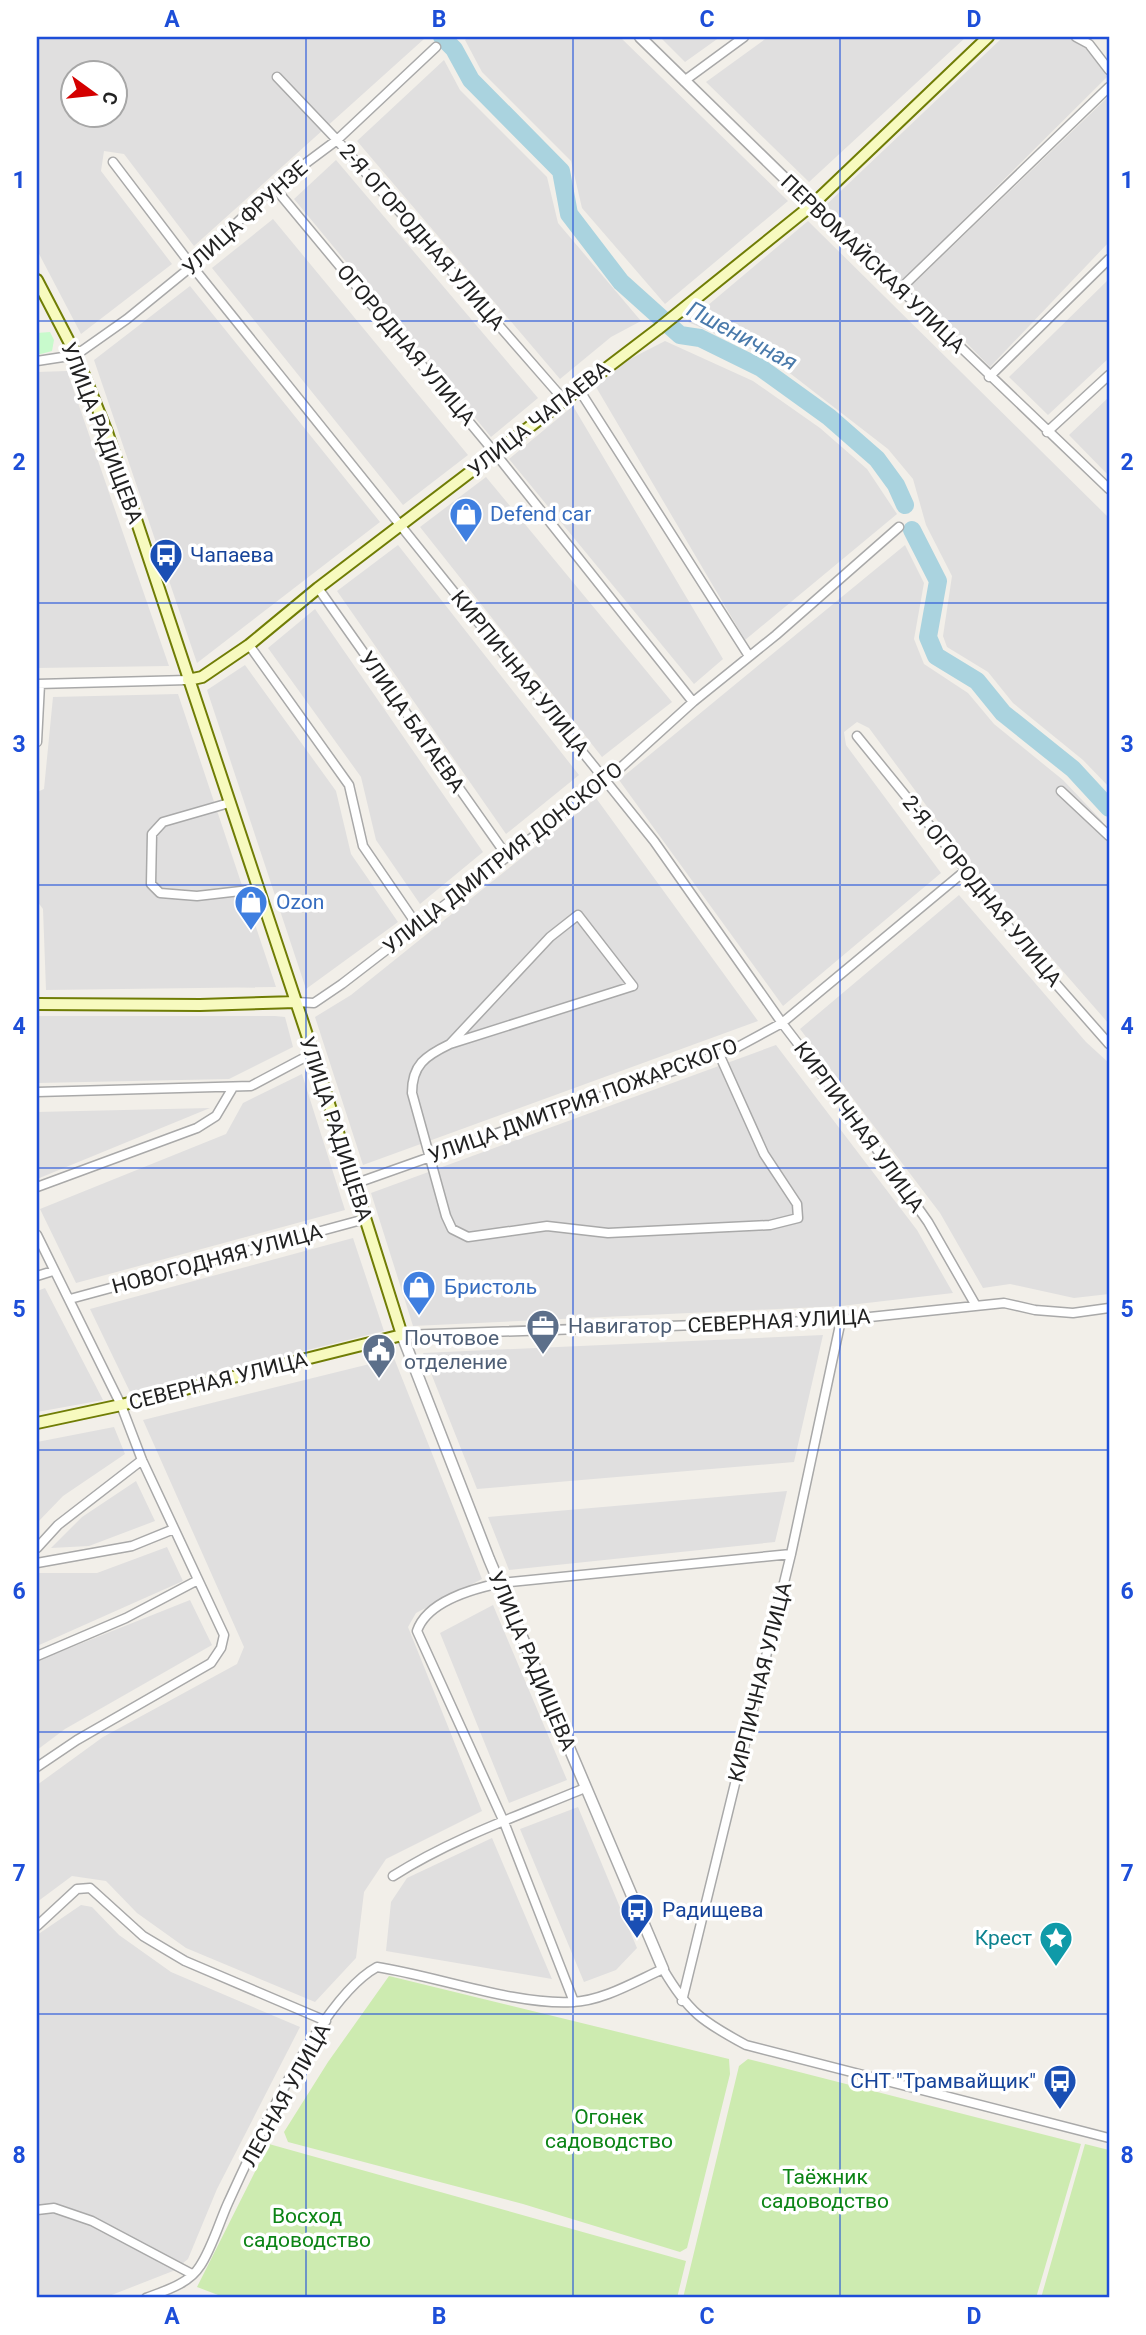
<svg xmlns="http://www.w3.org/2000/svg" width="1146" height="2335" font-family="Roboto,sans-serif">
	<rect width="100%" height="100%" fill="#f2efe9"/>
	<path fill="#e0dfdf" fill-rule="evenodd" d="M37 37H421L424 39 194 246 124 154 104 151 101 171 172 264 81 334 37 250ZM74 74H116V116H74Z
		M468 37H620L788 201 665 304 582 208 571 161 482 72 465 40Z
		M660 37H720L685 62Z
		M768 37H966L809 182 706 82Z
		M1003 37H1067L1083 45 1109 75 901 282 826 205Z
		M444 60 460 90 547 177 558 223 641 321 611 337 560 379 357 141Z
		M1109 96V242L990 367 911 286Z
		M336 160 538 398 491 437 294 199Z
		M273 219 468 455 403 505 212 268Z
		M808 221 1109 518V787L1083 760 1013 703 988 672 947 647 943 636 952 576 926 525 913 479 888 449 769 357 688 322Z
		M1109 279V358L1048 415 1009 377Z
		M190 286 380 522 197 663 94 360Z
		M665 341 753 381 820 428 867 469 897 514 745 640 596 387 628 360Z
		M67 371 169 666 37 668V372Z
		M1109 397V476L1069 435Z
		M573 406 723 659 694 684 509 459Z
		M486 477 672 702 602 757 420 527Z
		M398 545 579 775 506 834 337 591Z
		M905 545 924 583 914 639 924 664 968 693 994 724 1063 780 1102 821 1109 838V1024L971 866 869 728 857 722 844 732 846 745 941 873 783 1006 619 780Z
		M315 609 483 852 420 904 376 840 361 777 268 648Z
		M245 665 336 791 351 854 398 922 306 989 207 690Z
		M178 694 276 987 46 990 43 909 37 901V792L44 789 53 697Z
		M596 798 758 1021 363 1165 315 1017 351 995Z
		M959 895 1086 1042 1109 1063V1294L1074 1298 1010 1284 983 1288 940 1213 800 1029Z
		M37 1016H275L285 1017 293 1047 229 1079 37 1083Z
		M776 1045 917 1230 953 1293 841 1306 413 1326 371 1193Z
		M302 1074 345 1210 76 1283 40 1209 226 1134 243 1103Z
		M210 1108 37 1179V1112Z
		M353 1238 384 1331 131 1394 90 1309Z
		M45 1288 103 1400 37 1412V1291Z
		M823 1335 794 1462 477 1489 423 1353Z
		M394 1358 482 1579 416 1613 408 1627 482 1811 386 1859 364 1892 356 1958 315 2002 186 1948 137 1913 106 1881 72 1876 37 1902V1785L103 1737 237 1664 244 1647 143 1420Z
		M114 1427 125 1454 63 1496 37 1523V1442Z
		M136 1481 155 1521 89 1546 51 1548 82 1517Z
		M787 1491 775 1542 509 1570 488 1517Z
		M167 1547 183 1581 37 1646V1573H97Z
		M190 1600 212 1645 65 1729 37 1750V1661Z
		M493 1605 567 1780 509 1803 440 1633Z
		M578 1807 637 1948 616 1970 584 1982 520 1829Z
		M492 1838 552 1979 386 1951 391 1902 407 1878Z
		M81 1905 92 1907 119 1935 171 1972 300 2027 217 2189 188 2259 173 2271 104 2298H37V1935Z"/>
	<path fill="#cdebb0" d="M389 1976 729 2059 730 2074 687 2248 680 2252 523 2204 288 2142 284 2132 328 2062Z
		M748 2059 1081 2144 1036 2298H683L739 2066Z
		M269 2144 686 2261 677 2298H226L197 2287Z
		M1085 2144 1109 2150V2298H1041Z"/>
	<path fill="#c8facc" d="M50 332 54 340 52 351 37 355V333Z"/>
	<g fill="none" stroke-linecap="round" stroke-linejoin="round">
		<path stroke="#aad3df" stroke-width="18" d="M442 37 454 49 471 80 561 171 569 214 621 282 680 335 700 338 761 368 829 417 877 459 896 485 905 505
			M912 530 938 581 928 637 936 656 977 681 1003 713 1073 769 1109 808"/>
		<defs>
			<path id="minor" d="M1076 37 1089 44 1109 70
				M277 77 337 140 564 400
				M684 81 744 37
				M113 162 192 266 654 841 782 1023 851 1113 928 1222 975 1304
				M274 187 495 453 693 702
				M812 205 1109 489
				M899 290 1109 87
				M37 361 76 355 127 319 192 266 274 187 337 140 436 47
				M989 377 1109 259
				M578 388 749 656
				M1047 432 1109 375
				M318 588 507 856
				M249 645 349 785 363 846 417 925
				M37 684 188 680
				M857 736 966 870 1027 951 1109 1044
				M37 742 40 684
				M1061 791 1109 836
				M229 803 163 822 152 834 151 884 160 893 197 896 258 889
				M578 915 633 986 450 1044 550 937Z
				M296 1002 314 1003 342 984 607 780 693 702 776 635 899 527
				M450 1044C425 1056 412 1065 412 1093L446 1216 452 1229 468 1237 547 1226 608 1233 770 1225 798 1218 797 1204 764 1154 719 1054
				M37 1092 251 1086 313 1053
				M354 1184 732 1050 782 1023 966 870
				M37 1187 197 1128 216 1116 232 1089
				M37 1235 121 1405 142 1460 224 1635 221 1648 211 1663 77 1740 37 1767
				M37 1276 53 1271
				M70 1299 365 1219
				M402 1335 841 1320 1004 1303 1035 1310 1073 1313 1109 1308
				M37 1548 58 1525 142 1460
				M37 1563 132 1546 174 1529
				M37 1656 126 1618 198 1580
				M393 1876C453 1838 520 1815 585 1788
				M37 1926 77 1889 90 1888 143 1936 185 1961 326 2021
				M682 2001 791 1554 841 1320
				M574 2002 504 1822 417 1631C427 1601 472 1589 500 1583L791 1554
				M37 2210 54 2208 92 2221 192 2274
				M146 2298C164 2291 189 2284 200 2266 212 2248 219 2223 228 2203 256 2142 320 1998 377 1967 436 1976 514 2005 572 2002 603 2001 636 1981 663 1969 688 2012 703 2022 746 2045L1109 2138"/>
			<path id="tertiary" d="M640 37 812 205
				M402 1335 489 1559 663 1969"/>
			<path id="secondary" d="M37 280 76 355 107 432 313 1053 402 1335 121 1405 37 1423
				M188 680 202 677 249 645 318 588 658 329 812 205 988 37
				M37 1004 200 1005 296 1002"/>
		</defs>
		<use href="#minor" stroke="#a9a9a9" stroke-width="11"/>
		<use href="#tertiary" stroke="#a9a9a9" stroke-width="13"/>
		<use href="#secondary" stroke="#707d05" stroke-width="14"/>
		<use href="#minor" stroke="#fff" stroke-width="8"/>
		<use href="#tertiary" stroke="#fff" stroke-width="10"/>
		<use href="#secondary" stroke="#f7fabf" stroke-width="10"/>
	</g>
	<path fill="none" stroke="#1d4ed8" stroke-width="2" stroke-opacity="0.55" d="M306 37V2298M573 37V2298M840 37V2298M37 321H1109M37 603H1109M37 885H1109M37 1168H1109M37 1450H1109M37 1732H1109M37 2014H1109"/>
	<defs>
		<symbol id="shop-pin" viewBox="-11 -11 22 30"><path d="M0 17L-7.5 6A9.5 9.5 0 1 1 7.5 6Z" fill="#3f7fe0" stroke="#fff"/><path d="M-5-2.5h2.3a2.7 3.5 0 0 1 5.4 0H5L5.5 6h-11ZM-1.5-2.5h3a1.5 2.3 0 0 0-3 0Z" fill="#fff"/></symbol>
		<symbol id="bus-pin" viewBox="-11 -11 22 30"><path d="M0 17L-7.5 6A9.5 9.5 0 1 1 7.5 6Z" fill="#1a4fb4" stroke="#fff"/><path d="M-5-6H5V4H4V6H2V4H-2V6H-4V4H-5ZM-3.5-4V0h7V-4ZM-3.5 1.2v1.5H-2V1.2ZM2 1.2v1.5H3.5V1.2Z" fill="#fff"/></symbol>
		<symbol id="office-pin" viewBox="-11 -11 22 30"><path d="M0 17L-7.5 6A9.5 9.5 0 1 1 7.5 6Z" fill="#5c6f8a" stroke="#fff"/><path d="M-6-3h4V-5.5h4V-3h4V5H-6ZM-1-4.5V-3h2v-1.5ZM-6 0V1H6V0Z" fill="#fff"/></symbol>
		<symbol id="civic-pin" viewBox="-11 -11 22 30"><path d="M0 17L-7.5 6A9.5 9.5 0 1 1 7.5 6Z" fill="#5c6f8a" stroke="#fff"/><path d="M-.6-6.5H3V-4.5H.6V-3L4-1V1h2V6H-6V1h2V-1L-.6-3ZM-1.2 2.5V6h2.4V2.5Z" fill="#fff"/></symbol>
		<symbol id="sight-pin" viewBox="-11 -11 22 30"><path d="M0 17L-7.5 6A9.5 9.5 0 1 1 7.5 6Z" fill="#0f9aa8" stroke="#fff"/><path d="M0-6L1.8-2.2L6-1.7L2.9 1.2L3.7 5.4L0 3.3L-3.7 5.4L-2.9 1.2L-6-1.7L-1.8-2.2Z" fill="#fff"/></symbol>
	</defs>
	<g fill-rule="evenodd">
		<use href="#shop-pin" x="447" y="495" width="38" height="52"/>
		<use href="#bus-pin" x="147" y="536" width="38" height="52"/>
		<use href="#shop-pin" x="232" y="883" width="38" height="52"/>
		<use href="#shop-pin" x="400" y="1268" width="38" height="52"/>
		<use href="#office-pin" x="524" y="1307" width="38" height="52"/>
		<use href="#civic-pin" x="360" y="1331" width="38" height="52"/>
		<use href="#bus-pin" x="618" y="1891" width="38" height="52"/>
		<use href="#sight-pin" x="1037" y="1919" width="38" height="52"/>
		<use href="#bus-pin" x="1041" y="2062" width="38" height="52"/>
	</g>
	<g text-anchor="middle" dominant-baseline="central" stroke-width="7" stroke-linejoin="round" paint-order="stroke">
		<g font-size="21" fill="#222" stroke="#fff">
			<text transform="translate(245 218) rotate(-42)">УЛИЦА ФРУНЗЕ</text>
			<text transform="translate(422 237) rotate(49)">2-Я ОГОРОДНАЯ УЛИЦА</text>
			<text transform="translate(873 264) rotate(44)">ПЕРВОМАЙСКАЯ УЛИЦА</text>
			<text transform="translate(406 345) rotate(50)">ОГОРОДНАЯ УЛИЦА</text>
			<text transform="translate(539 419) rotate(-38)">УЛИЦА ЧАПАЕВА</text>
			<text transform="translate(102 433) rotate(69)">УЛИЦА РАДИЩЕВА</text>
			<text transform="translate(520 673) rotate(51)">КИРПИЧНАЯ УЛИЦА</text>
			<text transform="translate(412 722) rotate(55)">УЛИЦА БАТАЕВА</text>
			<text transform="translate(503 858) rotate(-38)">УЛИЦА ДМИТРИЯ ДОНСКОГО</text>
			<text transform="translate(982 891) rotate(51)">2-Я ОГОРОДНАЯ УЛИЦА</text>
			<text transform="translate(583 1101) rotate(-20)">УЛИЦА ДМИТРИЯ ПОЖАРСКОГО</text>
			<text transform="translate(859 1127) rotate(54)">КИРПИЧНАЯ УЛИЦА</text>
			<text transform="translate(336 1129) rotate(72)">УЛИЦА РАДИЩЕВА</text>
			<text transform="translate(217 1259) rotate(-15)">НОВОГОДНЯЯ УЛИЦА</text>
			<text transform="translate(779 1321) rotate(-3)">СЕВЕРНАЯ УЛИЦА</text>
			<text transform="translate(218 1381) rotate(-14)">СЕВЕРНАЯ УЛИЦА</text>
			<text transform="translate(532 1661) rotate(67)">УЛИЦА РАДИЩЕВА</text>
			<text transform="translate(760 1682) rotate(-76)">КИРПИЧНАЯ УЛИЦА</text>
			<text transform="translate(286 2095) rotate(-61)">ЛЕСНАЯ УЛИЦА</text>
		</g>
		<g font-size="21" fill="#366cbe" stroke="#fff" text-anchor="start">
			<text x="490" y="514">Defend car</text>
			<text x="276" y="902">Ozon</text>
			<text x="444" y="1287">Бристоль</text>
		</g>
		<g font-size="21" fill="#164399" stroke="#fff" text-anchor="start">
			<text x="190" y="555">Чапаева</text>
			<text x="662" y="1910">Радищева</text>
			<text x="1036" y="2081" text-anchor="end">СНТ "Трамвайщик"</text>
		</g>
		<g font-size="21" fill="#4e5e75" stroke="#fff" text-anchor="start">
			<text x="568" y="1326">Навигатор</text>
			<text x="404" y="1338">Почтовое<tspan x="404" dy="24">отделение</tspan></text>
		</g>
		<g font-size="21" fill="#0d838f" stroke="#fff" text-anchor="end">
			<text x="1032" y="1938">Крест</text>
		</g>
		<g font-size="21" fill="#0c8416" stroke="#fff">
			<text x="609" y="2117">Огонек<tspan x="609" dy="24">садоводство</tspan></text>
			<text x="825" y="2177">Таёжник<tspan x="825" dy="24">садоводство</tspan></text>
			<text x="307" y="2216">Восход<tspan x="307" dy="24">садоводство</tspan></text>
		</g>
		<g font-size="23" font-style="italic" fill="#4a7aab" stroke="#fff">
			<text transform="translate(742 336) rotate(28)">Пшеничная</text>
		</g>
	</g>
	<rect width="1146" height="2335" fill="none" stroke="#ffffff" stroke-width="77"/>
	<g transform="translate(94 94) rotate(105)"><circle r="33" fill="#ffffff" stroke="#a7a7a7" stroke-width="2"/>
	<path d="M0-5L12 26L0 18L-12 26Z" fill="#d40000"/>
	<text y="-10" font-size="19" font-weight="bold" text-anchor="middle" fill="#222222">С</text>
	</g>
	<rect x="38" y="38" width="1070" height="2258" fill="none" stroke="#1d4ed8" stroke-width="2.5"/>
	<g font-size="23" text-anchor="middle" font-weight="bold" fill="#1d4ed8">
		<text x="172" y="27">A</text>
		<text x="439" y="27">B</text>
		<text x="707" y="27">C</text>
		<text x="974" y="27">D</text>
		<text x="19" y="188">1</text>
		<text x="1127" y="188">1</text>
		<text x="19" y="470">2</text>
		<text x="1127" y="470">2</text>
		<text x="19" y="752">3</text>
		<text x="1127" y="752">3</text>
		<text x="19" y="1034">4</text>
		<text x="1127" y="1034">4</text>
		<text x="19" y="1317">5</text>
		<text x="1127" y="1317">5</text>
		<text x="19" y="1599">6</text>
		<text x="1127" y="1599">6</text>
		<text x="19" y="1881">7</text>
		<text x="1127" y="1881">7</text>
		<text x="19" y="2163">8</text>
		<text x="1127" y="2163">8</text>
		<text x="172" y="2324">A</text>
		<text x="439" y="2324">B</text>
		<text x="707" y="2324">C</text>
		<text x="974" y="2324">D</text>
	</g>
</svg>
